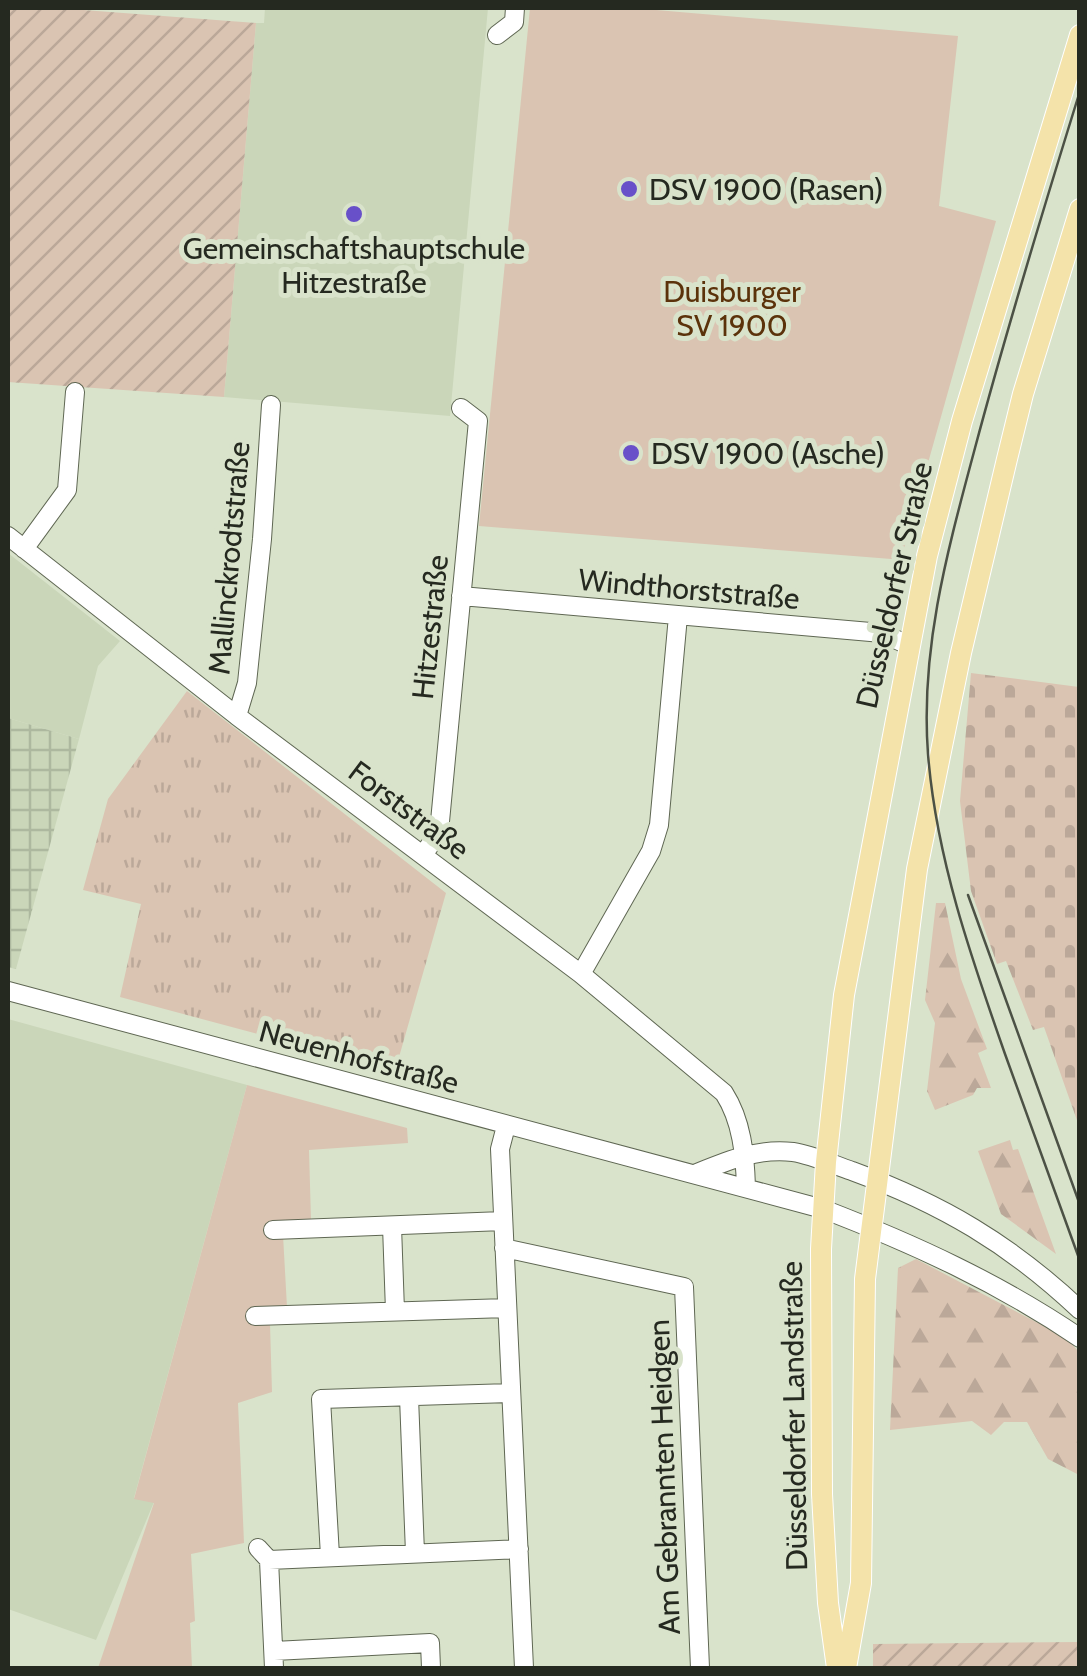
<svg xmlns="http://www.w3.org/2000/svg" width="1087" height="1676" font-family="Cabin,sans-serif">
	<defs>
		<pattern id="industrial-grid" width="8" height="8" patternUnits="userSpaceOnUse" patternTransform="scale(2.5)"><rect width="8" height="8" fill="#cad6b9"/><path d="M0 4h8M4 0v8" fill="none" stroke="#adb89f"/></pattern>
		<pattern id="grass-tufts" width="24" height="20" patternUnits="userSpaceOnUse" patternTransform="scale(2.5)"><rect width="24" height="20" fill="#dac4b2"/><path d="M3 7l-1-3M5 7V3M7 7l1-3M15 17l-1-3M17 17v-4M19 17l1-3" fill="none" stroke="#bba899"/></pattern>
		<pattern id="forest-firs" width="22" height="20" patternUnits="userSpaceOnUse" patternTransform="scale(2.5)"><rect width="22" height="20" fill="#dac4b2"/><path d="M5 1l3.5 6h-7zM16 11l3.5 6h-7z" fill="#bba899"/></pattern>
		<pattern id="cemetery-stones" width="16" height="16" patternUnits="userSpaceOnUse" patternTransform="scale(2.5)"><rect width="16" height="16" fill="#dac4b2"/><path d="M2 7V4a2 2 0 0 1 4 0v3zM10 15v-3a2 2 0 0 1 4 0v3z" fill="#bba899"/></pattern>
		<pattern id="garden-furrows" width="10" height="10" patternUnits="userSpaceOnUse" patternTransform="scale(2.5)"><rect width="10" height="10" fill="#dac4b2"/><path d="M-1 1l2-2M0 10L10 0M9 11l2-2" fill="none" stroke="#bba899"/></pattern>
	</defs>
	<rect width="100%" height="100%" fill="#d9e3cb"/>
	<path fill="#cad6b9" d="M265 8H488L450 416 224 397 256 23H264Z
		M8 553 120 641 98 666 79 739 8 718Z
		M8 1019 247 1085 134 1498 154 1502 96 1640 8 1609Z"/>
	<path fill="url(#industrial-grid)" d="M8 718 79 739 16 969 8 967Z"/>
	<path fill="url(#grass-tufts)" d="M187 691 446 893 395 1071 120 997 141 904 83 890 108 799Z"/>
	<path fill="url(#forest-firs)" d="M936 903H945L961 979 987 1049 978 1053 991 1088H977L973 1095 935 1110 927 1091 935 1023 925 1000Z
		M1010 1140 1013 1150 1018 1149 1056 1254 1001 1214 978 1151Z
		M916 1259 1040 1324 1069 1341 1079 1352V1475L1048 1459 1027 1422H1004L991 1435 972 1421 890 1430 898 1268Z"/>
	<path fill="url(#cemetery-stones)" d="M971 673 1079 687V1126L1044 1027 1033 1030 1006 961 997 964 971 891 960 801Z"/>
	<path fill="#dac4b2" d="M530 8H633L958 36 939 206 996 221 903 552 904 560 479 526Z
		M247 1085 407 1128 408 1143 309 1150 311 1220 283 1235 287 1307 270 1324 272 1392 238 1403 244 1543 191 1554 195 1621 190 1623 192 1668H98L154 1503 134 1499Z"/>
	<path fill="url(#garden-furrows)" d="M8 8H57L256 23 224 397 8 382Z
		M1079 1642V1668H873V1644Z"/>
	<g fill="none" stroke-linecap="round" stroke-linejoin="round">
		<defs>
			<path id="minor" d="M497 35 514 22 515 8
				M8 536 237 716 581 974 724 1093C742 1121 745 1155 746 1187
				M24 549 67 490 75 392
				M461 596 882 633 910 646
				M237 716 247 683 262 539 271 405
				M423 855 439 832 478 421 461 408
				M581 974 651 851 659 825 678 616
				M8 991 823 1209C914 1244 999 1283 1080 1338
				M506 1126 500 1149 524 1668
				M697 1173C729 1160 758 1148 793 1152 813 1155 834 1165 852 1171 942 1204 1010 1244 1080 1310
				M392 1226 395 1311
				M273 1230 503 1221
				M504 1248 684 1287 700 1668
				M255 1316 507 1308
				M409 1397 415 1553
				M258 1548 269 1560 274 1668
				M330 1556 321 1399 511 1393
				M269 1560 519 1549
				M274 1651 430 1643 431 1668"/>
			<path id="major" d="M837 1668 828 1603 822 1494 821 1249 826 1162 844 995 927 556 962 421 1080 35
				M846 1668 861 1583 865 1279 917 869 961 653 1007 459 1023 394 1080 209"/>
		</defs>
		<use href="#minor" stroke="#5f6753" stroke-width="20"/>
		<use href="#major" stroke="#fff" stroke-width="22"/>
		<use href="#minor" stroke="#fff" stroke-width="18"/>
		<use href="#major" stroke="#f4e3aa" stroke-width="20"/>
		<path stroke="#4c5145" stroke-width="2.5" d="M1080 91C1043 210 1007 328 975 448 948 549 920 648 928 754 936 857 971 957 1005 1054 1030 1123 1055 1192 1080 1261
			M968 895 1080 1205"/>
	</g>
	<g fill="#6850c9" stroke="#d9e3cb" stroke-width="4">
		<circle cx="629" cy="189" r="10"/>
		<circle cx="354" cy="214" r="10"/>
		<circle cx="631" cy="453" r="10"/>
	</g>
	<g text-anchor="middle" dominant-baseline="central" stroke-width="10" stroke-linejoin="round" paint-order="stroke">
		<g font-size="30" fill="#252920" stroke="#d9e3cb" text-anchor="start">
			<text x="649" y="189">DSV 1900 (Rasen)</text>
			<text x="354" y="248" text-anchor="middle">Gemeinschaftshauptschule<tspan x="354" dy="34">Hitzestraße</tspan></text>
			<text x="651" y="453">DSV 1900 (Asche)</text>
		</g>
		<g font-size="30" fill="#5b320a" stroke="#d9e3cb">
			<text x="732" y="291">Duisburger<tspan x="732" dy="34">SV 1900</tspan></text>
		</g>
		<g font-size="30" fill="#252920" stroke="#d9e3cb">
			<text transform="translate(229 558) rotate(-85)">Mallinckrodtstraße</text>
			<text transform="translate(894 585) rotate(-77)">Düsseldorfer Straße</text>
			<text transform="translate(689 589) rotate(5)">Windthorststraße</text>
			<text transform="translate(430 627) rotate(-84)">Hitzestraße</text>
			<text transform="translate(409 810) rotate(37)">Forststraße</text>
			<text transform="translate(359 1057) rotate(15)">Neuenhofstraße</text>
			<text transform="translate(794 1416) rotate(-91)">Düsseldorfer Landstraße</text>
			<text transform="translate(664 1477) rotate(-92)">Am Gebrannten Heidgen</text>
		</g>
	</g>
	<rect width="1087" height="1676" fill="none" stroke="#252920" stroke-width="20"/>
</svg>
